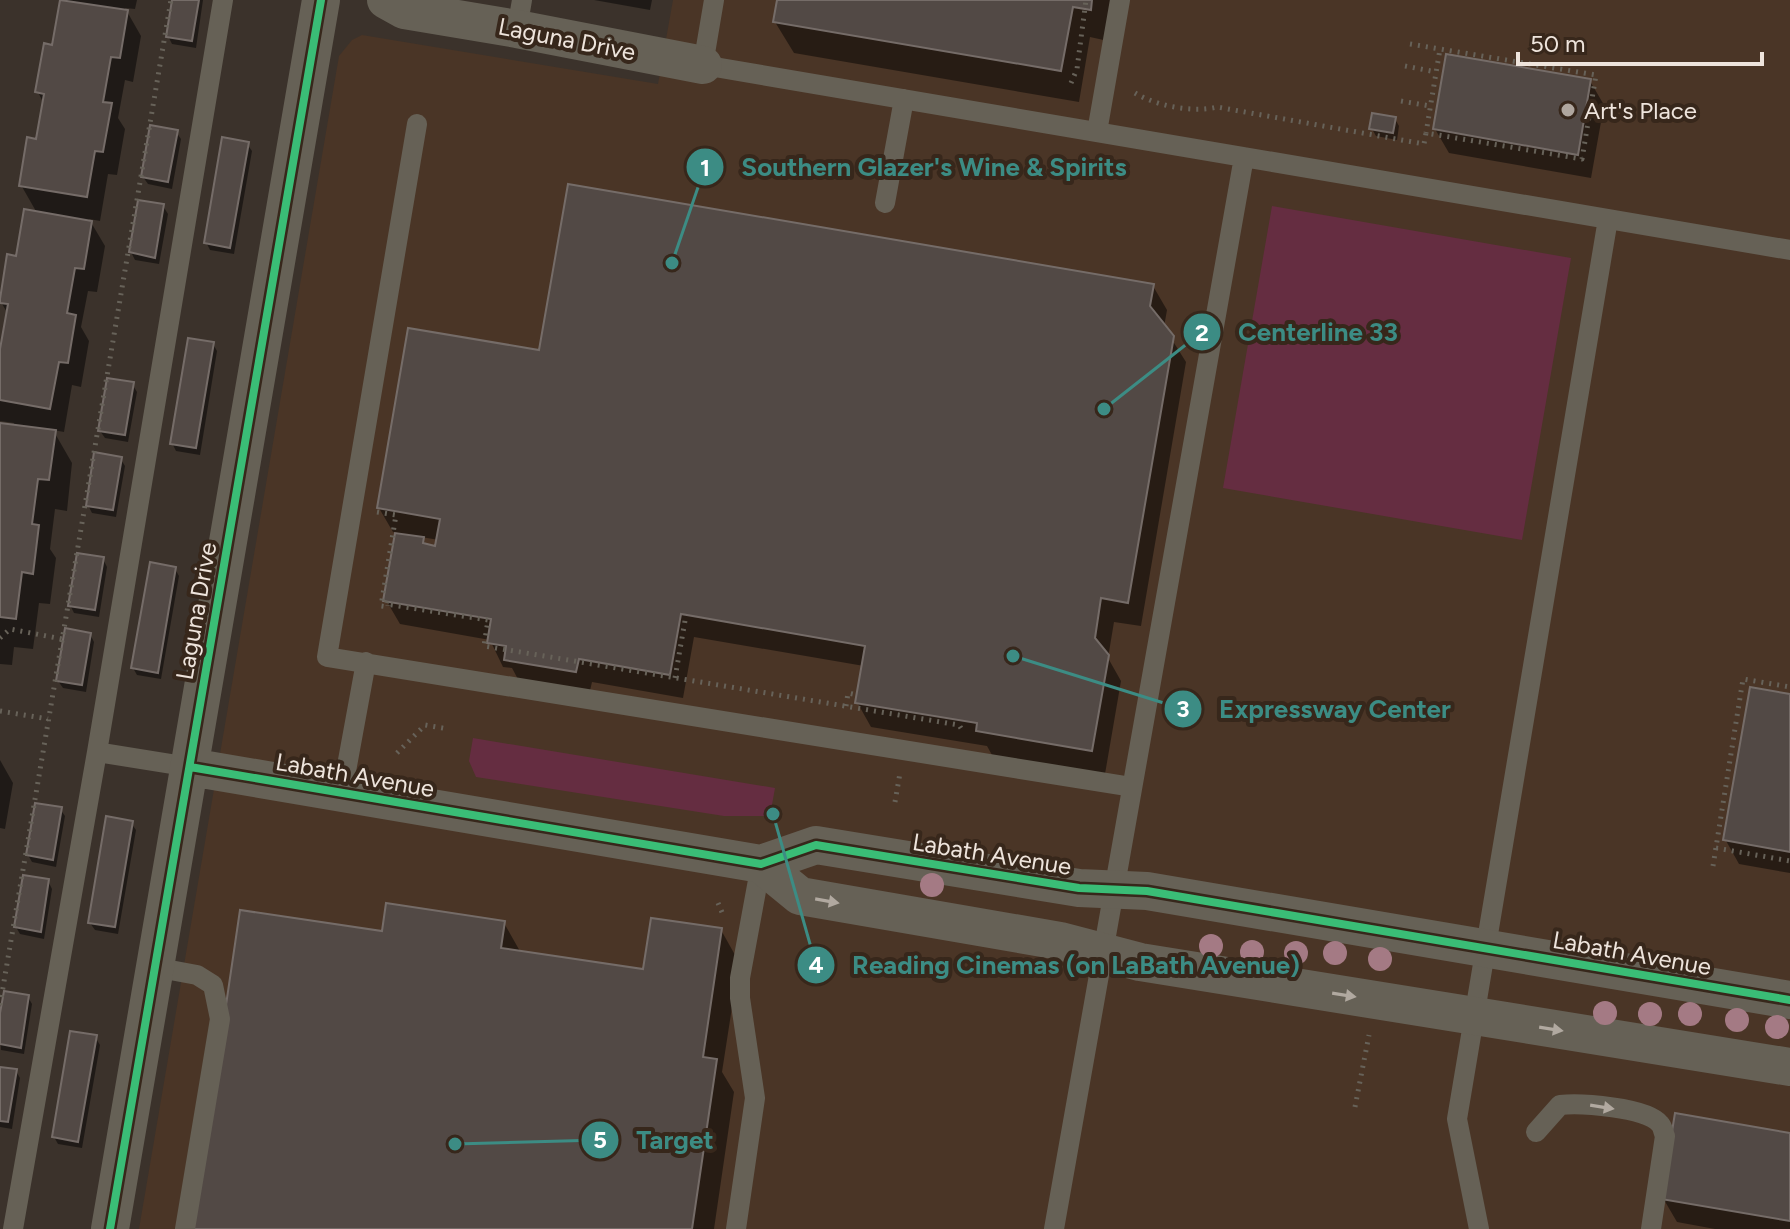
<svg xmlns="http://www.w3.org/2000/svg" width="1790" height="1229" font-family="Figtree,sans-serif">
	<rect width="100%" height="100%" fill="#3b322b"/>
	<path fill="#4a3526" d="M673 0H1790V1229H139L339 56 352 40 362 35 658 84Z"/>
	<path fill="#652d41" d="M1272 206 1571 258 1522 540 1223 488Z
		M473 738 775 788 770 816H724L476 777 469 761Z"/>
	<path fill="#0007" fill-rule="evenodd" d="M62 0H137L135 9 125 8 141 36 133 82 125 80 118 118 125 129 117 175 108 174 100 221 89 219 105 246 97 292 88 291 81 327 89 341 81 387 72 385 64 432 53 430 72 463 67 511 55 509 50 549 56 558 50 604 39 603 33 649 14 647 12 665 0 664V425L13 427 14 423 0 421V352L8 314 1 302 37 213 21 185 38 141 44 104 38 92 54 47Z
		M174 0H203L196 48 172 44 168 36Z
		M594 0H652L650 10Z
		M779 0H1115L1108 41 1090 37 1079 102 794 53 775 22Z
		M1590 81 1604 105 1591 178 1449 153 1435 129Z
		M1395 119 1399 126 1397 140 1376 136 1372 129Z
		M176 132 181 139 172 189 148 184 143 177Z
		M247 144 252 151 234 254 210 250 206 242Z
		M163 206 168 214 159 264 135 260 131 252Z
		M1153 286 1167 310 1164 327 1186 362 1141 626 1114 622 1108 658 1121 681 1105 774 992 755 987 746 871 727 857 702 864 666 694 637 683 698 592 682 589 695 520 683 512 668 503 667 490 640 400 624 386 600 398 533 393 532 379 508 541 352ZM421 537 439 540 437 548 427 546Z
		M213 344 217 351 200 455 176 451 172 443Z
		M132 384 137 392 128 442 105 438 100 431Z
		M120 458 125 466 116 517 92 513 88 505Z
		M103 559 107 567 99 617 74 613 70 605Z
		M175 569 179 576 161 679 137 675 133 668Z
		M90 634 94 642 86 692 63 688 58 681Z
		M1790 696V873L1739 864 1725 839Z
		M0 760 13 783 5 829 0 828Z
		M60 809 65 816 56 867 32 862 28 855Z
		M131 823 136 830 118 934 95 930 90 923Z
		M48 881 52 889 44 939 20 934 16 927Z
		M504 923 521 953 645 972 721 930 739 962 722 1072 734 1092 714 1229H195L383 933Z
		M28 997 32 1004 24 1054 1 1050 0 1024Z
		M95 1037 100 1045 82 1148 58 1144 54 1137Z
		M0 1069 16 1071 20 1078 12 1129 0 1127Z
		M1790 1135V1229H1715L1677 1222 1663 1198Z"/>
	<path fill="#524945" stroke="#756c68" stroke-width="2" d="M60 0 128 10 120 58 111 57 103 102 112 103 103 152 95 151 87 197 19 186 27 137 36 139 44 94 35 92 44 43 52 45Z
		M172 0H199L192 41 166 37Z
		M777 0H1092L1091 10 1073 7 1061 71 773 22Z
		M1446 54 1591 79 1578 155 1433 129Z
		M1372 113 1396 117 1393 133 1369 129Z
		M150 125 178 130 168 182 141 177Z
		M222 137 249 142 230 248 204 243Z
		M568 184 1154 284 1150 306 1174 336 1128 603 1101 598 1095 638 1109 655 1092 751 976 731 977 723 855 703 865 646 681 614 670 675 579 659 576 672 504 660 506 646 487 643 491 619 383 601 395 533 424 537 423 543 435 546 440 519 377 508 408 328 539 350Z
		M138 200 164 204 155 258 129 252Z
		M24 209 92 221 84 269 75 268 67 313 76 315 68 363 59 362 50 409 0 400V349L8 304 0 303V299L7 254 16 256Z
		M188 338 214 342 196 448 170 444Z
		M107 378 134 382 125 435 98 431Z
		M0 423 56 430 49 480 38 479 32 524 39 525 33 574 22 572 16 619 0 617Z
		M94 452 122 457 113 510 86 506Z
		M77 553 104 557 95 610 68 606Z
		M150 562 176 567 158 673 131 668Z
		M65 628 91 633 82 685 56 681Z
		M1750 687 1790 694V852L1723 840Z
		M35 803 62 807 53 860 26 855Z
		M106 816 133 821 115 927 88 923Z
		M23 875 49 879 41 932 14 927Z
		M386 903 505 921 501 948 643 969 651 918 722 928 703 1057 717 1059 692 1229H193L240 910 382 931Z
		M4 991 29 995 21 1048 0 1044V1013Z
		M70 1031 97 1035 78 1142 52 1137Z
		M0 1067 17 1069 8 1122 0 1121Z
		M1675 1113 1790 1133V1221L1661 1199Z"/>
	<g fill="none" stroke-linecap="round" stroke-linejoin="round">
		<path stroke="#676259" stroke-width="5" stroke-dasharray="2 6" stroke-linecap="butt" d="M1410 44 1440 49
			M1405 66 1436 72
			M1071 83 1077 69 1086 0
			M1135 93C1156 106 1193 113 1217 107L1424 144 1426 133 1582 159 1596 75 1440 49 1426 133
			M1401 101 1430 106
			M377 512 396 515 381 606 388 607V605
			M387 601 386 604 488 620 484 646 959 725 964 733
			M0 638 10 629 62 639
			M675 678 686 615
			M846 706 848 693 857 695
			M0 711 48 719
			M397 753 425 725 448 729
			M895 802 900 773
			M1716 848 1790 861
			M1713 866 1743 679 1790 687
			M718 903 724 917
			M0 1005 171 0
			M1355 1107 1369 1035"/>
		<path stroke="#666156" stroke-width="20" d="M714 0 703 65 1790 250
			M517 29 522 0
			M417 124 327 657 1132 787
			M1097 132 1120 0
			M885 203 904 99
			M97 752 190 767
			M342 793 366 662
			M154 967 197 975 213 985 220 1019 185 1229
			M1536 1132 1560 1105C1580 1103 1647 1107 1660 1124 1663 1127 1663 1132 1665 1136L1651 1229
			M13 1229 97 752 223 0
			M736 1229 755 1098 740 998V978L761 864
			M1054 1229 1244 157
			M1479 1229 1457 1119 1608 219"/>
		<path stroke="#666156" stroke-width="38" d="M386 0 404 10 517 29 703 65
			M190 767 761 864 816 845 1079 888 1147 891 1790 1000
			M761 864 800 896 1060 941 1140 962 1790 1067
			M110 1229 321 0"/>
		<defs>
			<path id="cycleway" d="M190 767 761 864 816 845 1079 888 1147 891 1790 1000
				M110 1229 321 0"/>
		</defs>
		<use href="#cycleway" stroke="#37271b" stroke-width="13"/>
		<use href="#cycleway" stroke="#3abd76" stroke-width="8"/>
	</g>
	<g fill="#a47a84">
		<circle cx="932" cy="885" r="12"/>
		<circle cx="1211" cy="946" r="12"/>
		<circle cx="1252" cy="952" r="12"/>
		<circle cx="1296" cy="953" r="12"/>
		<circle cx="1335" cy="953" r="12"/>
		<circle cx="1380" cy="959" r="12"/>
		<circle cx="1605" cy="1013" r="12"/>
		<circle cx="1650" cy="1014" r="12"/>
		<circle cx="1690" cy="1014" r="12"/>
		<circle cx="1737" cy="1020" r="12"/>
		<circle cx="1777" cy="1027" r="12"/>
	</g>
	<defs><path id="oneway-solid" d="M-6-.8H1V-3.2L6.5 0L1 3.2V.8H-6Z" transform="scale(2)"/></defs>
	<g fill="#b1a9a0">
		<use href="#oneway-solid" transform="translate(827 901) rotate(10)"/>
		<use href="#oneway-solid" transform="translate(1344 995) rotate(9)"/>
		<use href="#oneway-solid" transform="translate(1551 1029) rotate(9)"/>
		<use href="#oneway-solid" transform="translate(1602 1107) rotate(9)"/>
	</g>
	<circle fill="#afa69e" stroke="#37271b" stroke-width="3" cx="1568" cy="110" r="8"/>
	<g text-anchor="middle" dominant-baseline="central" stroke-width="8" stroke-linejoin="round" paint-order="stroke">
		<g font-size="24" fill="#eee4dc" stroke="#37271b">
			<text transform="translate(567 39) rotate(11)">Laguna Drive</text>
			<text transform="translate(196 611) rotate(-80)">Laguna Drive</text>
			<text transform="translate(355 775) rotate(10)">Labath Avenue</text>
			<text transform="translate(992 854) rotate(9)">Labath Avenue</text>
			<text transform="translate(1632 953) rotate(10)">Labath Avenue</text>
		</g>
		<g font-size="24" fill="#eee4dc" stroke="#37271b" text-anchor="start">
			<text x="1584" y="110">Art's Place</text>
		</g>
	</g>
	<path fill="none" stroke="#3c8c84" stroke-width="3" d="M672 263L705 167M1104 409L1202 332M1013 656L1183 709M773 814L816 965M455 1144L600 1140"/>
	<g fill="#3c8c84" stroke="#37271b" stroke-width="3">
		<circle cx="672" cy="263" r="8"/>
		<circle cx="1104" cy="409" r="8"/>
		<circle cx="1013" cy="656" r="8"/>
		<circle cx="773" cy="814" r="8"/>
		<circle cx="455" cy="1144" r="8"/>
		<circle cx="705" cy="167" r="20"/>
		<circle cx="1202" cy="332" r="20"/>
		<circle cx="1183" cy="709" r="20"/>
		<circle cx="816" cy="965" r="20"/>
		<circle cx="600" cy="1140" r="20"/>
	</g>
	<g font-size="24" text-anchor="middle" font-weight="bold" fill="#fff">
		<text x="705" y="176">1</text>
		<text x="1202" y="341">2</text>
		<text x="1183" y="717">3</text>
		<text x="816" y="973">4</text>
		<text x="600" y="1148">5</text>
	</g>
	<g font-size="26" text-anchor="middle" font-weight="bold" fill="#3c8c84" stroke="#37271b" stroke-width="8" stroke-linejoin="round" paint-order="stroke">
		<text x="934" y="176">Southern Glazer's Wine &amp; Spirits</text>
		<text x="1318" y="341">Centerline 33</text>
		<text x="1335" y="718">Expressway Center</text>
		<text x="1076" y="974">Reading Cinemas (on LaBath Avenue)</text>
		<text x="675" y="1149">Target</text>
	</g>
	<path d="M1518 52v12h244v-12" fill="none" stroke="#eee4dc" stroke-width="4"/>
	<text x="1530" y="52" font-size="24" fill="#eee4dc" stroke="#37271b" stroke-width="6" paint-order="stroke">50 m</text>
</svg>
